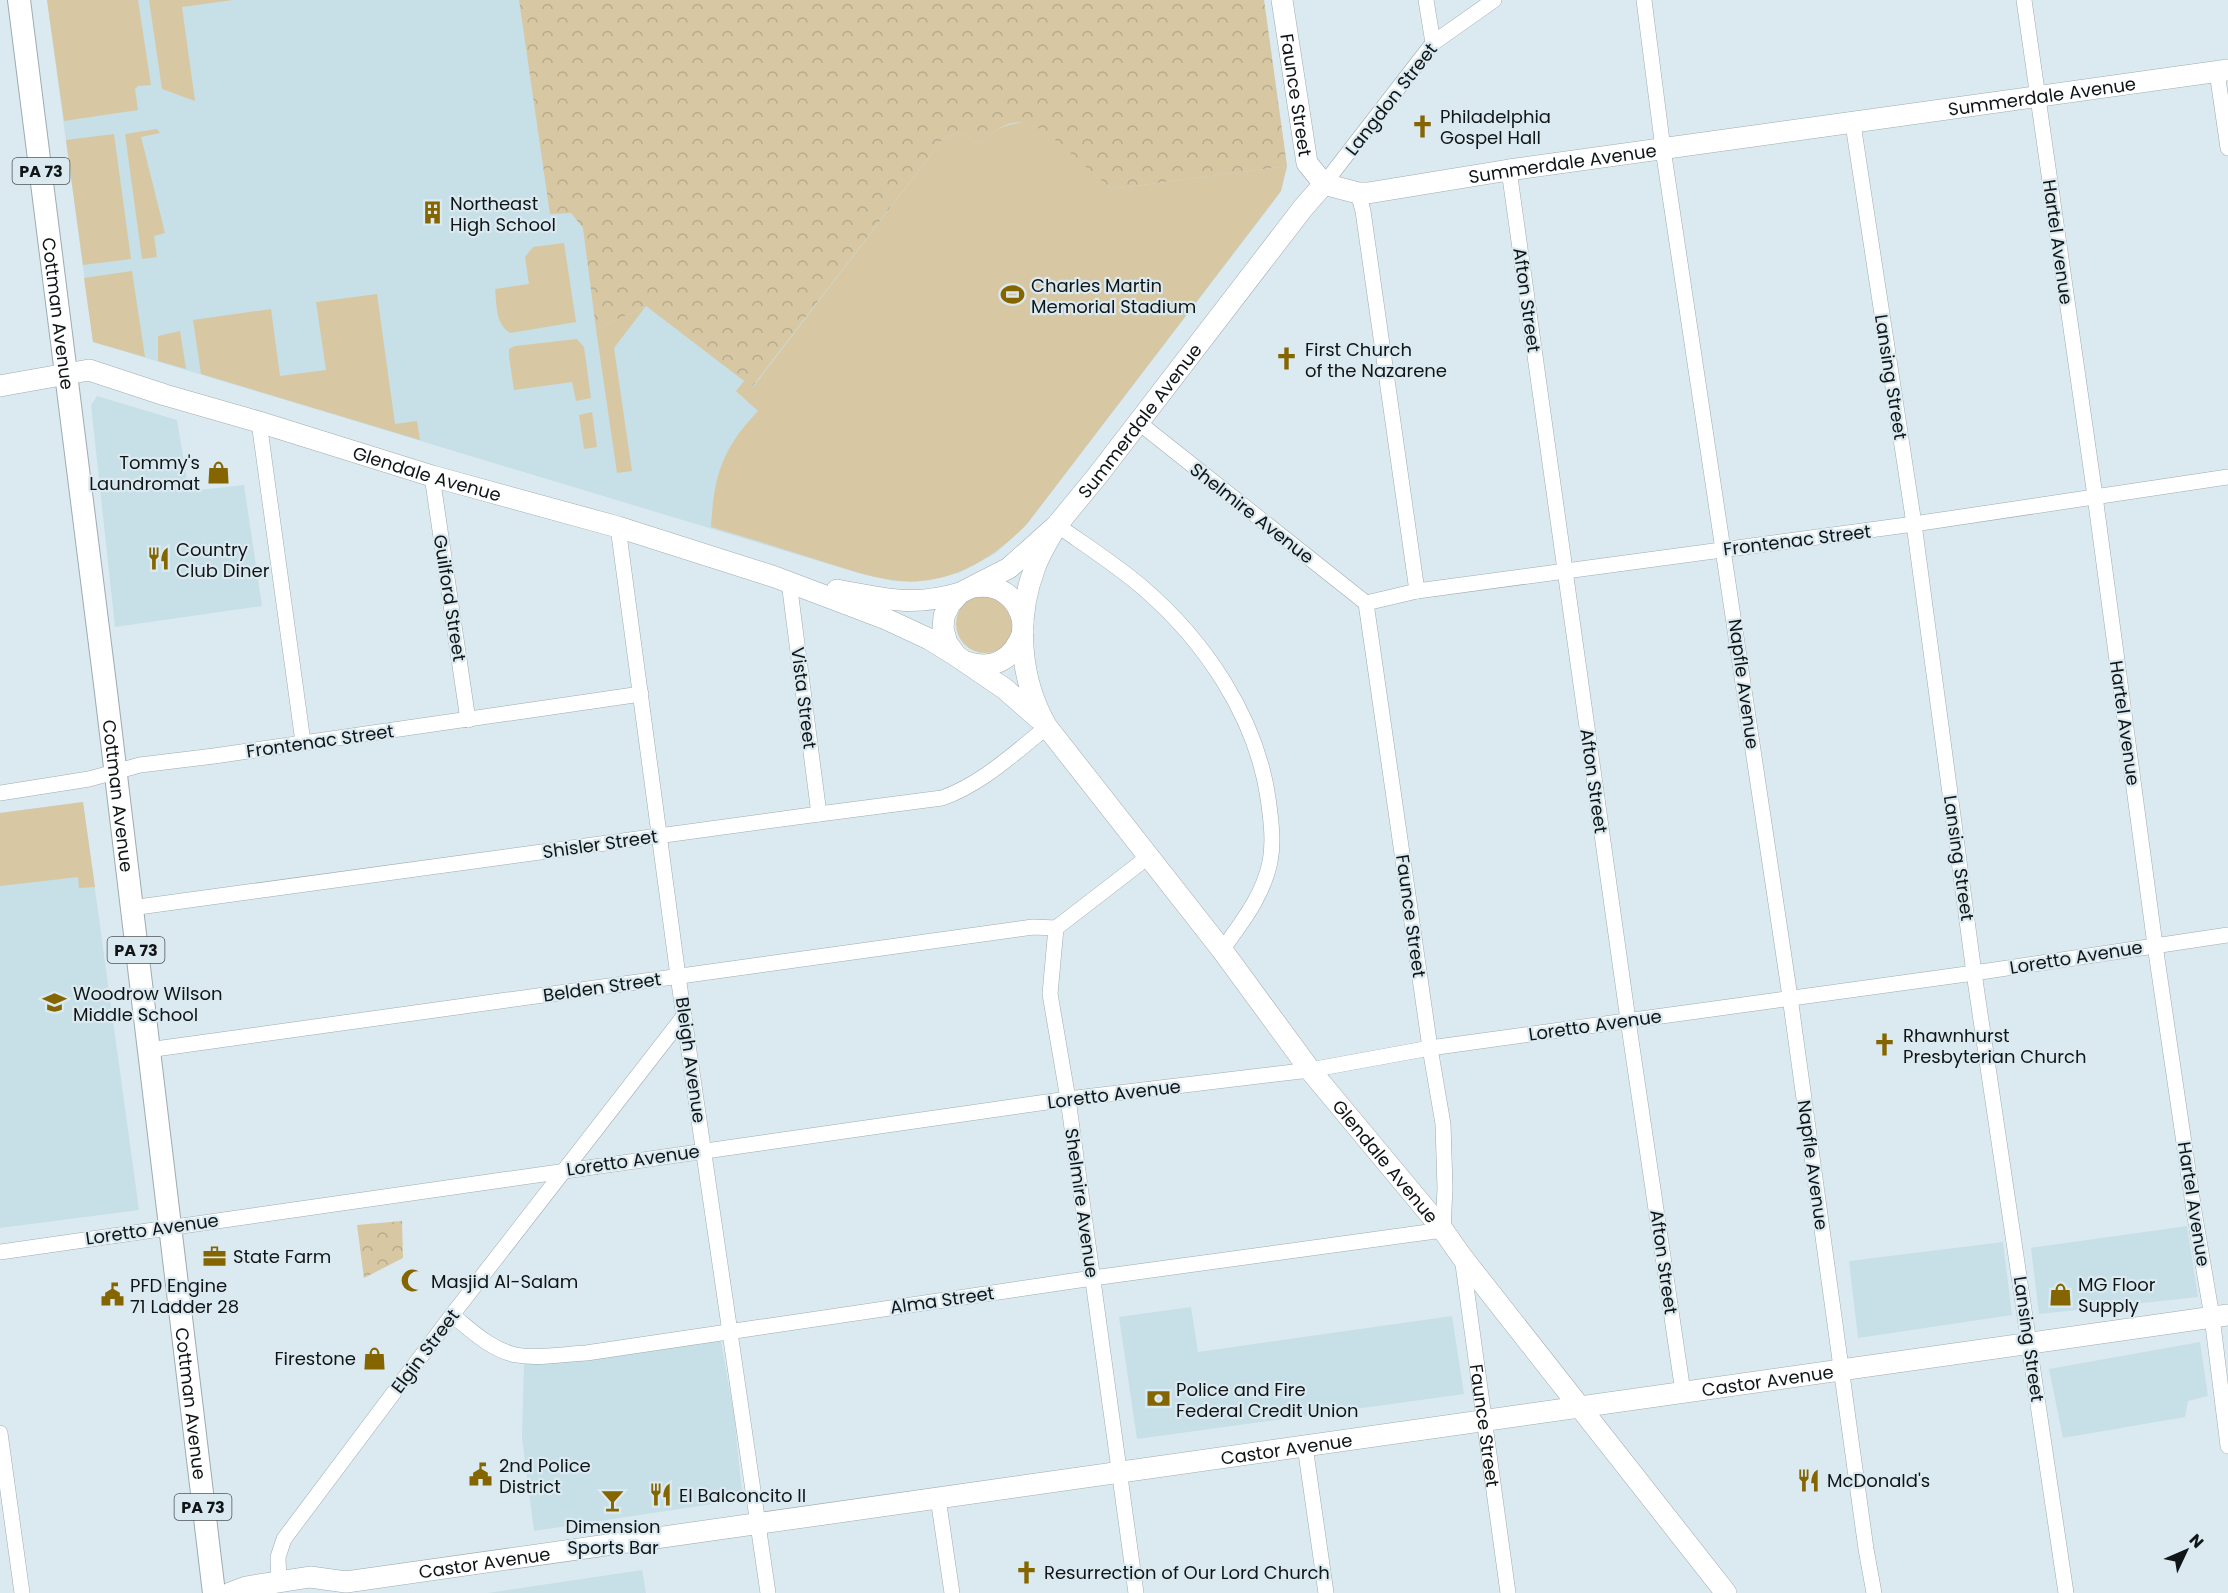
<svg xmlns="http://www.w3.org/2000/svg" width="2228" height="1593" font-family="Poppins,sans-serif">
	<defs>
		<pattern id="park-crowns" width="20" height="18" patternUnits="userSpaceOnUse" patternTransform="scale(1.5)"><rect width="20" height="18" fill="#d7c8a3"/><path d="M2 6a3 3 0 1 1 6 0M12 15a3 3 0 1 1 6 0" fill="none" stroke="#b8ab8c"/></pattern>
	</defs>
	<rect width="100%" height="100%" fill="#dbeaf0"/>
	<path fill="#c7dfe7" d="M47 0H1264L1287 166 1281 191 1271 205 1027 524 996 553 959 573 916 582 893 581 858 573 93 342Z
		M97 396 177 420 189 491 244 485 262 606 115 627 91 405Z
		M83 802 139 1210 0 1228V813Z
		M2187 1226 2198 1297 2039 1314 2031 1248Z
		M2003 1242 2012 1315 1858 1338 1849 1261Z
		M1191 1307 1198 1352 1452 1316 1464 1394 1137 1439 1119 1317Z
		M721 1341 734 1415 742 1492 739 1500 534 1531 522 1438 524 1363Z
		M2200 1342 2208 1396 2188 1401 2185 1417 2063 1438 2049 1369Z
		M642 1570 646 1593H488L528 1587Z"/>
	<path fill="#d7c8a3" d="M47 0H138L151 85 138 86 135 89 138 110 64 121Z
		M149 0H233L182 7 195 101 162 89Z
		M1026 122 1047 132 1111 189 1287 166 1281 191 1027 524C991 561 946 588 892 580 868 577 844 568 821 561 784 549 748 538 711 527 714 475 722 449 758 411L736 391 744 381 753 387 943 139 959 132 981 145C995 127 1004 125 1026 122Z
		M157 129 160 133 141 137 165 233 154 236 157 257 142 259 125 134Z
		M114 134 131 259 83 265 66 140Z
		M564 243 576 322 510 333C495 323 497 306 495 289L529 284 525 257 533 247Z
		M132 271 145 357 93 342 84 278Z
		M377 294 395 424 417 421 420 440 201 374 193 320 271 309 280 376 326 370 316 302Z
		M646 306 614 348 632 471 617 473 596 329Z
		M180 331 186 369 158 361V336Z
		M577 339 584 347 591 398 576 401 572 382 514 390 509 357V349L515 346Z
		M592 412 597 447 584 449 579 415Z
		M956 624a29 29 0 1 1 58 0a29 29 0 1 1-58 0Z
		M83 802 95 887 79 888 78 877 0 886V813Z"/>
	<path fill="url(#park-crowns)" d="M519 0H1264L1287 166 1111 189C1097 177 1083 164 1069 152 1039 124 1013 106 981 145L959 132 943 139 752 387 646 306 596 329 583 228 571 213 550 214Z
		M402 1221 403 1258 364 1278 357 1225Z"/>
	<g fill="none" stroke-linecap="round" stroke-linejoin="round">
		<defs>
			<g id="street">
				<path d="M1426 0 1433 43"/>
				<path d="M1644 0 1663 149 1790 997 1866 1549 1874 1593"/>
				<path d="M2024 0 2095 496 2155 945 2194 1211 2212 1317 2228 1446"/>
				<path d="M2217 72 2228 148"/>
				<path d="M1853 124 1914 524 1974 973 2066 1593"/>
				<path d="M1509 170 1628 1020 1683 1392"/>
				<path d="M1324 184 1433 43 1494 0"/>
				<path d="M1358 193 1363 211 1417 591"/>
				<path d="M259 422 303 742"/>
				<path d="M1138 422 1366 603"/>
				<path d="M432 476 468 720"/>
				<path d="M1057 525C1085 545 1115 564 1142 587 1204 640 1256 716 1268 798 1271 819 1274 842 1270 862 1263 896 1242 922 1222 950"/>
				<path d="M618 527 678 976 768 1593"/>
				<path d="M789 582 819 814"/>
				<path d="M1366 603 1417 591 1914 524 2228 477"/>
				<path d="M0 793 89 779 140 765 214 756 641 694"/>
				<path d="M131 908 819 814 942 798C982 784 1014 753 1047 727"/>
				<path d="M148 1050 1033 927 1056 928"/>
				<path d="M0 1252 1068 1099 1310 1070 1430 1048 1974 973 2228 935"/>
				<path id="s1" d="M1462 1257 1508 1593"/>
				<path d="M452 1315C471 1330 491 1350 516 1355 538 1359 564 1354 586 1353L1093 1278 1443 1230 1445 1188 1443 1124 1430 1048 1366 603"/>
				<path d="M0 1433 22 1593"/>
				<path d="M1305 1446 1326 1593"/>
				<path d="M938 1498 952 1593"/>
				<path d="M279 1582 278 1557 284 1539 452 1315 684 1016"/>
				<path d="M1136 1593 1068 1099 1050 994 1056 928 1148 857"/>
			</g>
			<g id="secondary">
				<path id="s2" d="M1282 0 1307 163 1324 184"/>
				<path id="s3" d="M1324 184 1358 193H1368L1509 170 2228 70"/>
				<path id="s4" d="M0 386 89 370 165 395 259 422 432 476 618 527 775 577 886 619 929 639 955 655 1005 689 1038 718"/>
				<path id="s5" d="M1057 525C1049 539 1039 554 1034 570 1015 621 1020 681 1047 727L1222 950 1310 1070 1443 1230 1462 1257 1726 1593"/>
				<path d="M974 587C999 583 1018 597 1023 622"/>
				<path d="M837 590C885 599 912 607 960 593"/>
				<path id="s6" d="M955 654 947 643 943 629 944 616 950 604 960 593 1009 568 1057 525 1098 475 1303 208 1324 184"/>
				<path d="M966 662C993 671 1014 659 1023 632"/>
				<path id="s7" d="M230 1593 246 1587 310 1577 346 1582 2228 1315"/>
			</g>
			<g id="primary">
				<path id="s8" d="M19 0 106 692 214 1593"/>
			</g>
		</defs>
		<use href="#street" stroke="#9eacb1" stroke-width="16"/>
		<use href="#secondary" stroke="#9eacb1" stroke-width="22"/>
		<use href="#primary" stroke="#9eacb1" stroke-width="24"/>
		<use href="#street" stroke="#fff" stroke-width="15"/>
		<use href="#secondary" stroke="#fff" stroke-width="21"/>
		<use href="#primary" stroke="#fff" stroke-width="22"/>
	</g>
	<defs>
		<symbol id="church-bare" viewBox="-9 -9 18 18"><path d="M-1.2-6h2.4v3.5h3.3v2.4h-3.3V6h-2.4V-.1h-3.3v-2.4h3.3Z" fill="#846500" stroke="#dbeaf0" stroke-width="2.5" paint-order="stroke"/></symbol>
		<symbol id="building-bare" viewBox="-9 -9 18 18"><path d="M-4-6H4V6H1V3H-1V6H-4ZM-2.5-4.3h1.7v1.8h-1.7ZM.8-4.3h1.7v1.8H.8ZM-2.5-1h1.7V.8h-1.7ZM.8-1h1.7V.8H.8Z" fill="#846500" stroke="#dbeaf0" stroke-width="2.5" paint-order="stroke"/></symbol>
		<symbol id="stadium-bare" viewBox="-9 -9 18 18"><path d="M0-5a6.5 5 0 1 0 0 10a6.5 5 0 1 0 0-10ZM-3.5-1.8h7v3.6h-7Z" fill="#846500" stroke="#dbeaf0" stroke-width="2.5" paint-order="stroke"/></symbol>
		<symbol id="shop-bare" viewBox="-9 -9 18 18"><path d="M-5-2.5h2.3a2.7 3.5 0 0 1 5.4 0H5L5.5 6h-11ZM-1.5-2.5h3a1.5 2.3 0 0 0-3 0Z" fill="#846500" stroke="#dbeaf0" stroke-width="2.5" paint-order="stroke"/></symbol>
		<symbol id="restaurant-bare" viewBox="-9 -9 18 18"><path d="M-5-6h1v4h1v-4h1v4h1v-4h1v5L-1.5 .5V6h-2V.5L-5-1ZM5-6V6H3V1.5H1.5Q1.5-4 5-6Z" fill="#846500" stroke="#dbeaf0" stroke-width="2.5" paint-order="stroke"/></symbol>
		<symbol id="school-bare" viewBox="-9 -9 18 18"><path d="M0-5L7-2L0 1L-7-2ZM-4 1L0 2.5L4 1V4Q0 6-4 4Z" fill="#846500" stroke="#dbeaf0" stroke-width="2.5" paint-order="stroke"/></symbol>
		<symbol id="office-bare" viewBox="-9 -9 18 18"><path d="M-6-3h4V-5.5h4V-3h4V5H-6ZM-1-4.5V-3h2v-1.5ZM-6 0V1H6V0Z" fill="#846500" stroke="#dbeaf0" stroke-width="2.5" paint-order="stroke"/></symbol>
		<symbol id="mosque-bare" viewBox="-9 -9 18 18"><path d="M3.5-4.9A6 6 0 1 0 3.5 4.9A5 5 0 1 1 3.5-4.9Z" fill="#846500" stroke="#dbeaf0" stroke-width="2.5" paint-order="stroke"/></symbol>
		<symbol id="civic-bare" viewBox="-9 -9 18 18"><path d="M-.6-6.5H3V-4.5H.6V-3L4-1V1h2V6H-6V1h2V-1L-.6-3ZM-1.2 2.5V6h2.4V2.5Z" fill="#846500" stroke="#dbeaf0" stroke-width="2.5" paint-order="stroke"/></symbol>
		<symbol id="bank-bare" viewBox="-9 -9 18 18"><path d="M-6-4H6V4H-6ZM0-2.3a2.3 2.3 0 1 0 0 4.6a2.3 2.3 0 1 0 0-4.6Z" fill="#846500" stroke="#dbeaf0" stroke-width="2.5" paint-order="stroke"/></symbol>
		<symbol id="bar-bare" viewBox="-9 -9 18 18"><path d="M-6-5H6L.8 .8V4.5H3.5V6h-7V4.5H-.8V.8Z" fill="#846500" stroke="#dbeaf0" stroke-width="2.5" paint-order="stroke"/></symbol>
	</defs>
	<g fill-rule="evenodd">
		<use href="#church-bare" x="1406" y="110" width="33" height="33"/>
		<use href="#building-bare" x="416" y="196" width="33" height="33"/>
		<use href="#stadium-bare" x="996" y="278" width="33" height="33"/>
		<use href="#church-bare" x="1270" y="342" width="33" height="33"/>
		<use href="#shop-bare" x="202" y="456" width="33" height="33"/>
		<use href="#restaurant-bare" x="142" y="542" width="33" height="33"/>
		<use href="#school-bare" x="38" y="986" width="33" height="33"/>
		<use href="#church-bare" x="1868" y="1028" width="33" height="33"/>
		<use href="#office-bare" x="198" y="1240" width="33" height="33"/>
		<use href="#mosque-bare" x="396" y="1264" width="33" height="33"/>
		<use href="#shop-bare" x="2044" y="1278" width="33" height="33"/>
		<use href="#civic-bare" x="96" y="1278" width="33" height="33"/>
		<use href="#shop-bare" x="358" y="1342" width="33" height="33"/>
		<use href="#bank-bare" x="1142" y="1382" width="33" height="33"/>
		<use href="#civic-bare" x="464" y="1458" width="33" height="33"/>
		<use href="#restaurant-bare" x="1792" y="1464" width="33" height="33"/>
		<use href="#restaurant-bare" x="644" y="1478" width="33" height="33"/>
		<use href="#bar-bare" x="596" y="1484" width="33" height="33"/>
		<use href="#church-bare" x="1010" y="1556" width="33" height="33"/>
	</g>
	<g text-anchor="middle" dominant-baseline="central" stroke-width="4.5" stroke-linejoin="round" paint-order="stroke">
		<g fill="#dbeaf0" stroke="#4d5558" stroke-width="1.5">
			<rect x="12.5" y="158" width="57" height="26" rx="4.5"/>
			<rect x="107.5" y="937" width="57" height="26" rx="4.5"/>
			<rect x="174.5" y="1494" width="57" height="26" rx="4.5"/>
		</g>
		<g font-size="16" font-weight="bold" fill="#101517">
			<text x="41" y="171">PA 73</text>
			<text x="136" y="950">PA 73</text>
			<text x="203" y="1507">PA 73</text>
		</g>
		<g font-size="18" fill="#101517" stroke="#dbeaf0">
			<text stroke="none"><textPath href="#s2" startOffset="96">Faunce Street</textPath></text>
			<text stroke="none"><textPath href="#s3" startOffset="726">Summerdale Avenue</textPath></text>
			<text transform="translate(1391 99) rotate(-52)">Langdon Street</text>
			<text stroke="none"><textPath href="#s3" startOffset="242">Summerdale Avenue</textPath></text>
			<text transform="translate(2058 242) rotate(82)">Hartel Avenue</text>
			<text transform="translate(1527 300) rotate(82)">Afton Street</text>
			<text stroke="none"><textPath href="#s8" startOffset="316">Cottman Avenue</textPath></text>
			<text transform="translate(1891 377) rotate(81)">Lansing Street</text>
			<text stroke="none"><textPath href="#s6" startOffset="322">Summerdale Avenue</textPath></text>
			<text stroke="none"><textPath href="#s4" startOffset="444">Glendale Avenue</textPath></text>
			<text transform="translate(1252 513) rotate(38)">Shelmire Avenue</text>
			<text transform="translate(1797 540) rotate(-7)">Frontenac Street</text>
			<text transform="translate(450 598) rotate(81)">Guilford Street</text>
			<text transform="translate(1744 684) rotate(82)">Napfle Avenue</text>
			<text transform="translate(804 698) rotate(83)">Vista Street</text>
			<text transform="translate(2125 723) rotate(82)">Hartel Avenue</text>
			<text transform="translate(320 741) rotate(-8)">Frontenac Street</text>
			<text transform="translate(1594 781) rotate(82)">Afton Street</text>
			<text stroke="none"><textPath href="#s8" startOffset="802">Cottman Avenue</textPath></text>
			<text transform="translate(600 844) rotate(-8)">Shisler Street</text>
			<text transform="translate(1959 858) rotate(82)">Lansing Street</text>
			<text transform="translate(1411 916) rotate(82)">Faunce Street</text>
			<text transform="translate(2076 957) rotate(-9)">Loretto Avenue</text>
			<text transform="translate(602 987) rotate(-8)">Belden Street</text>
			<text transform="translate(1595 1025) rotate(-8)">Loretto Avenue</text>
			<text transform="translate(691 1060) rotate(82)">Bleigh Avenue</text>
			<text transform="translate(1114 1094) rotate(-7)">Loretto Avenue</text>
			<text transform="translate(633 1160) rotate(-8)">Loretto Avenue</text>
			<text stroke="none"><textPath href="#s5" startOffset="764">Glendale Avenue</textPath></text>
			<text transform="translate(1813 1165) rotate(82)">Napfle Avenue</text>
			<text transform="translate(1082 1203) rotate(82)">Shelmire Avenue</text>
			<text transform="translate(2194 1204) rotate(81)">Hartel Avenue</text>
			<text transform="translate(152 1229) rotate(-8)">Loretto Avenue</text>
			<text transform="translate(1664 1262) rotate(82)">Afton Street</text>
			<text transform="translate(942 1300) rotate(-8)">Alma Street</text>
			<text transform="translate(2029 1339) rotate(82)">Lansing Street</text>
			<text transform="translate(425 1351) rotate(-53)">Elgin Street</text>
			<text stroke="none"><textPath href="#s7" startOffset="1554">Castor Avenue</textPath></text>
			<text stroke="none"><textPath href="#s8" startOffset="1414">Cottman Avenue</textPath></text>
			<text stroke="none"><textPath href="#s1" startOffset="170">Faunce Street</textPath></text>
			<text stroke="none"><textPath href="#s7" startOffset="1068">Castor Avenue</textPath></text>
			<text stroke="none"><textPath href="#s7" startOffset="258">Castor Avenue</textPath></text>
		</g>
		<g font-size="18" fill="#101517" stroke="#dbeaf0" text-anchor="start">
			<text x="1440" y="116">Philadelphia<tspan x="1440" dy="21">Gospel Hall</tspan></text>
			<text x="450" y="203">Northeast<tspan x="450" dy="21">High School</tspan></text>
			<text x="1031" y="285">Charles Martin<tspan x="1031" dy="21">Memorial Stadium</tspan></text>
			<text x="1305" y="349">First Church<tspan x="1305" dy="21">of the Nazarene</tspan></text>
			<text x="200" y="462" text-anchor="end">Tommy's<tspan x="200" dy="21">Laundromat</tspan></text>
			<text x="176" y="549">Country<tspan x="176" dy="21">Club Diner</tspan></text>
			<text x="73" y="993">Woodrow Wilson<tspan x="73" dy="21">Middle School</tspan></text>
			<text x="1903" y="1035">Rhawnhurst<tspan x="1903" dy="21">Presbyterian Church</tspan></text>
			<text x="233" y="1256">State Farm</text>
			<text x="431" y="1281">Masjid Al-Salam</text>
			<text x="2078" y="1284">MG Floor<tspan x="2078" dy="21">Supply</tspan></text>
			<text x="130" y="1285">PFD Engine<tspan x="130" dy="21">71 Ladder 28</tspan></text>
			<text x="356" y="1358" text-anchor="end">Firestone</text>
			<text x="1176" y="1389">Police and Fire<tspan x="1176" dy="21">Federal Credit Union</tspan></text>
			<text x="499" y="1465">2nd Police<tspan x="499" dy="21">District</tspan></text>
			<text x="1827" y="1480">McDonald's</text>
			<text x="679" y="1495">El Balconcito II</text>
			<text x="613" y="1526" text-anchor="middle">Dimension<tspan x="613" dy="21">Sports Bar</tspan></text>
			<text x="1044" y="1572">Resurrection of Our Lord Church</text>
		</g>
	</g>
	<g transform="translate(2186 1551) rotate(46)" stroke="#dbeaf0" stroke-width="4.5" paint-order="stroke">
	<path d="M0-4.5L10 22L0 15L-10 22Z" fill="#101517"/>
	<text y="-9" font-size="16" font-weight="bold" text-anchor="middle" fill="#101517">N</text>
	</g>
</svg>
